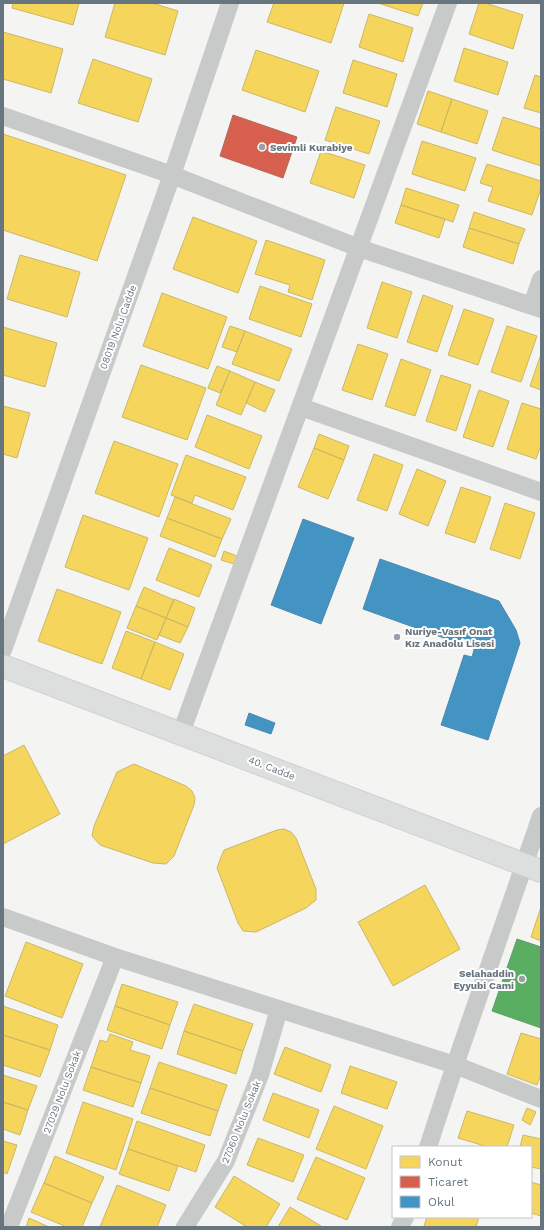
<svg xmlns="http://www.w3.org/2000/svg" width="544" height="1230" font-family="'Work Sans',sans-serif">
	<rect width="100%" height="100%" fill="#f4f4f2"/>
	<path fill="#f6d55c" stroke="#cbb866" d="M13 3H79L73 25 12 8Z
		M115 3H152L178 11 165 55 105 37Z
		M274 3H344L331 43 267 22Z
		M378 3H423L418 16Z
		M479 3H485L523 15 513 49 469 34Z
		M369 14 413 28 403 62 359 47Z
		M3 32 63 49 51 93 3 79Z
		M464 48 508 62 498 95 454 81Z
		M256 50 319 71 305 112 242 90Z
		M93 59 152 79 138 122 78 103Z
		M353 60 397 74 387 107 343 93Z
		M535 75 541 77V113L524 108Z
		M428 91 452 99 441 132 417 124Z
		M452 99 488 111 477 144 441 132Z
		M336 107 380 121 369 154 325 140Z
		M503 117 541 129V166L492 150Z
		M3 134 126 175 97 261 3 230Z
		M422 141 476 158 465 191 412 174Z
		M321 151 365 165 354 198 310 183Z
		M487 164 541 181V188L532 215 488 201 493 187 480 183Z
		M406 188 459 205 453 222 401 205Z
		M401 205 445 219 439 238 395 223Z
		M474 212 525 229 519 244 469 228Z
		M193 217 257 241 238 293 173 269Z
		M469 228 519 244 513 264 463 247Z
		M266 240 325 260 312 300 288 292 290 285 255 274Z
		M20 255 80 272 67 317 7 299Z
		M382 282 412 292 397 338 367 328Z
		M260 286 312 304 301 337 249 319Z
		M162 293 227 317 208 369 143 346Z
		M423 295 453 306 437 352 407 342Z
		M464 309 494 319 478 365 448 355Z
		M230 326 245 331 237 352 222 347Z
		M507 326 537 336 521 382 491 372Z
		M3 327 57 343 45 387 3 375Z
		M245 331 292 349 279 381 232 364Z
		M358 344 388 354 372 400 342 390Z
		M541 354V390L530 386Z
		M401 359 431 370 415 416 385 406Z
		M141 365 206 388 187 440 122 417Z
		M217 366 230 371 220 393 208 388Z
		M230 371 255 382 241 415 216 405Z
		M441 375 471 385 456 431 426 421Z
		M255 382 275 390 265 412 246 403Z
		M479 390 509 401 493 447 463 437Z
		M522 403 541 409V445L536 459 507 449Z
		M3 406 30 413 17 458 3 454Z
		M207 415 262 436 249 469 195 447Z
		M319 434 349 446 344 460 314 448Z
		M114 441 178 464 159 517 95 493Z
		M314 448 344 460 328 499 298 487Z
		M374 454 403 465 387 511 357 500Z
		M186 455 246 477 233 510 195 495 192 503 171 495Z
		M417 469 446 481 428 526 399 514Z
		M461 487 491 497 475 543 445 533Z
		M175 497 231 519 222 539 167 518Z
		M505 503 535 513 520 559 490 549Z
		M83 515 148 538 129 590 65 567Z
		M167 518 222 539 215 557 160 536Z
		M169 548 212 565 199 597 156 580Z
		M224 551 237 556 234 564 221 560Z
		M144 587 174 600 166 618 136 606Z
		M57 589 121 612 102 664 38 641Z
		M174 599 195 608 188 627 166 618Z
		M136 606 166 618 157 640 127 628Z
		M166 618 188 627 180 643 159 635Z
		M126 631 155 642 141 679 112 668Z
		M155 642 184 654 170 690 141 679Z
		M24 745 60 814 3 844V756Z
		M134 764 186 786 192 791 195 798 194 805 174 856 166 864 153 863 100 845 92 836 94 826 117 772Z
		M284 829 291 832 296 838 316 889V900L306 908 256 932 243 931 238 923 217 868 221 857 224 850 277 830Z
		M425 885 460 949 393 986 358 922Z
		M541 907V941L531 937Z
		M26 942 83 964 62 1018 5 996Z
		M122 984 178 1002 170 1025 115 1006Z
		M194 1004 253 1024 243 1051 184 1031Z
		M3 1006 58 1025 50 1050 3 1035Z
		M115 1006 170 1025 162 1049 107 1030Z
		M184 1031 243 1051 236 1074 177 1054Z
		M521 1033 541 1039V1074L537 1085 507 1074Z
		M110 1034 133 1042 130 1050 150 1056 141 1083 91 1067 100 1040 107 1042Z
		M3 1035 50 1050 40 1077 3 1065Z
		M285 1047 331 1065 321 1092 274 1074Z
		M159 1062 227 1085 218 1111 150 1088Z
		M350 1066 397 1082 387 1109 341 1093Z
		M91 1067 141 1083 133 1107 83 1090Z
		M3 1075 37 1086 28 1110 3 1102Z
		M150 1088 218 1111 210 1136 141 1113Z
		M273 1093 319 1110 309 1138 263 1120Z
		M3 1102 28 1110 20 1135 3 1129Z
		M83 1102 133 1119 116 1170 66 1153Z
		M334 1106 383 1126 366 1169 316 1149Z
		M527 1108 536 1112 530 1125 522 1120Z
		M467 1111 514 1125 507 1147H488L458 1138Z
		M137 1121 205 1145 196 1172 128 1149Z
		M523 1135 541 1139V1169L531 1167V1147H520Z
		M258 1138 304 1155 293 1182 247 1165Z
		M3 1141 17 1145 7 1174 3 1172Z
		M128 1149 178 1166 169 1191 119 1174Z
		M55 1156 104 1177 92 1203 44 1183Z
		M316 1157 365 1178 347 1220 297 1199Z
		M234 1176 280 1204 266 1227H247L215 1207Z
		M531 1182 541 1185V1216L531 1213Z
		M44 1183 92 1203 82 1227H67L31 1212Z
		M117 1185 166 1205 157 1227H100Z
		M290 1207 321 1226 320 1227H278Z
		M427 1217H479L476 1227H426L424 1226Z
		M29 1218 49 1227H26Z"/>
	<path fill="#d6604d" stroke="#b5665c" d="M233 115 297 137 283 178 220 156Z"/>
	<path fill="#4393c3" stroke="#4e8aaf" d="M303 519 354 538 321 624 271 605Z
		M380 559 499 601 516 630 520 643 488 740 441 725 464 655 472 657 474 650 472 644 462 637 458 643 363 609Z
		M249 713 275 723 271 734 245 725Z"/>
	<path fill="#5aae61" stroke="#5e9d6a" d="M517 939 541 947V1028L492 1011Z"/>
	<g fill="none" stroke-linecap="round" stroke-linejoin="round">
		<defs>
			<path id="secondary" d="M3 666 541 871"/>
		</defs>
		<use href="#secondary" stroke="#d1d1d1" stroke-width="24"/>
		<path stroke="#c8caca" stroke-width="18" d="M3 116 172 175 359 248 541 309
			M532 305 541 279
			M301 407 541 492
			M3 650 172 175 230 3
			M181 733 448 3
			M3 917 115 957 455 1065 541 1099
			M428 1147 455 1065 541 816
			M9 1227 115 957
			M185 1227 226 1161 260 1075 279 1009
			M400 1227 405 1217"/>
		<use href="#secondary" stroke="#dddede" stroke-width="22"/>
	</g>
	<g fill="#98a1a7" stroke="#fff" stroke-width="1.5">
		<circle cx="262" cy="147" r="4"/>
		<circle cx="397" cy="637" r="4"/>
		<circle cx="522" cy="979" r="4"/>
	</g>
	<g text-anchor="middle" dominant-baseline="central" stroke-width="4" stroke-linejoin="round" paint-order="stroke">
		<g font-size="10" font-weight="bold" fill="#67757f" stroke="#fff" text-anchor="start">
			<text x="270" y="147">Sevimli Kurabiye</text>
			<text x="405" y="631">Nuriye-Vasıf Onat<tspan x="405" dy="12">Kız Anadolu Lisesi</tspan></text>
			<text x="514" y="973" text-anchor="end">Selahaddin<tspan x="514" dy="12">Eyyubi Cami</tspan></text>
		</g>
		<g font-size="10" fill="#67757f" stroke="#fff">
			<text transform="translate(118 327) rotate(-70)">08019 Nolu Cadde</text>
			<text transform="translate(272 768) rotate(21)">40. Cadde</text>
			<text transform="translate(62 1092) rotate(-69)">27029 Nolu Sokak</text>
			<text transform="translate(241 1122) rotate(-68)">27060 Nolu Sokak</text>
		</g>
	</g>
	<rect width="544" height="1230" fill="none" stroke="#67757f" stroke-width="8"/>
	<rect x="392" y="1146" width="140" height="72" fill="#ffffff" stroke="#c2c8cc"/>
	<rect x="400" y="1156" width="20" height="12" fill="#f6d55c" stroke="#c2c8cc"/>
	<text x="428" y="1166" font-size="12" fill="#67757f">Konut</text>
	<rect x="400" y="1176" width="20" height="12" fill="#d6604d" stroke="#c2c8cc"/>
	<text x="428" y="1186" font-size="12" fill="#67757f">Ticaret</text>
	<rect x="400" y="1196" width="20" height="12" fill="#4393c3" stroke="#c2c8cc"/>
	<text x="428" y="1206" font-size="12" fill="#67757f">Okul</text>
</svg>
